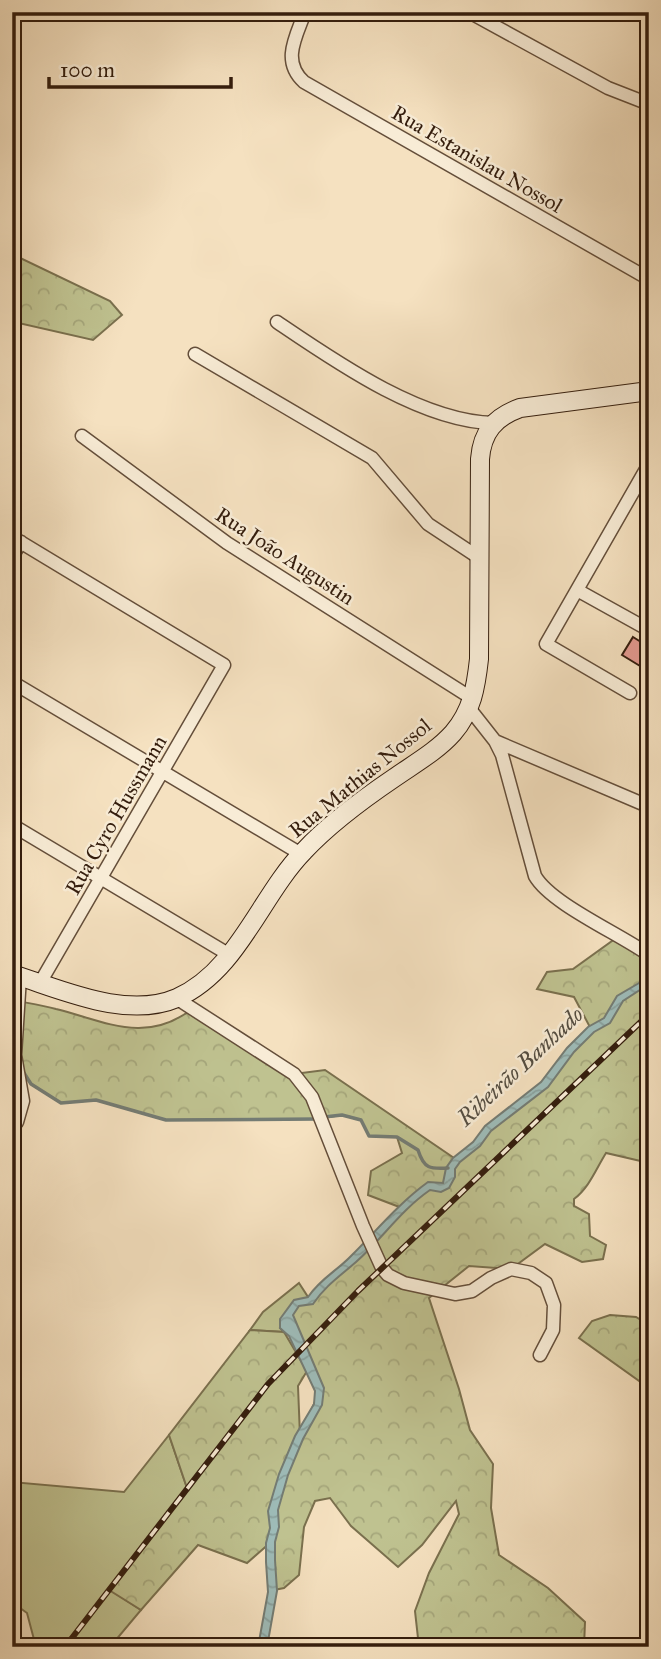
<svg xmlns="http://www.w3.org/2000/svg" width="661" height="1659" font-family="'IM FELL Great Primer',serif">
	<defs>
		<pattern id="forest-crowns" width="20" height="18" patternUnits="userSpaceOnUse" patternTransform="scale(1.75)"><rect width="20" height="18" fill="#bfc290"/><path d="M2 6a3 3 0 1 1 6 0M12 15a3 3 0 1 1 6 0" fill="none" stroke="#a5a67b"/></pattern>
		<pattern id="water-waves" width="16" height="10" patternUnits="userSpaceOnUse" patternTransform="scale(1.75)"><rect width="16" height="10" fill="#9ebcb9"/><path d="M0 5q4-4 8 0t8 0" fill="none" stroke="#89a19e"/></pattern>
	</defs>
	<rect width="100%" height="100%" fill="#f5e1c0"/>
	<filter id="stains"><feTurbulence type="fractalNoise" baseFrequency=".00286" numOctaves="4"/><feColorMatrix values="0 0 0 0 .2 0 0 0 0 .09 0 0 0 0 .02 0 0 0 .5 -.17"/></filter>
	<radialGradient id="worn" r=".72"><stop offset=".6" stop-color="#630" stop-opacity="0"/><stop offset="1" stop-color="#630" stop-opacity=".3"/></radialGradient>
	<path fill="#bfc290" stroke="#7a704e" stroke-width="2" d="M299 1283 308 1297 280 1328 284 1332 250 1330 263 1312Z
		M169 1435 187 1488 109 1589 141 1610 110 1647H36L27 1613 12 1602V1482L124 1492Z"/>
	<path fill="url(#forest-crowns)" stroke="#7a704e" stroke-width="2" d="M12 254 110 301 122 315 93 340 14 322Z
		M619 936 641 950 649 942V1163L606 1153C596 1169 589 1188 574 1199V1206L589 1214 590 1236 606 1245 603 1259 582 1262 545 1244 511 1269 469 1266 429 1298 459 1389 470 1430 493 1464 491 1508 499 1555 548 1588 585 1622 584 1647H419L415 1611 429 1573 459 1514 456 1501 422 1545 398 1567 351 1526 330 1498 315 1501 304 1527 299 1575 284 1588 274 1590 271 1542 247 1563 198 1545 141 1610 109 1590 187 1488 169 1435 250 1330 284 1332 307 1371 298 1386 300 1436 321 1388 286 1318 297 1303 311 1300 402 1208 368 1195 371 1171 402 1153 397 1137 369 1136 361 1120 342 1115 316 1119 166 1120 96 1100 61 1103 31 1084 18 1065 12 1063V1000C27 1003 42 1005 56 1009 105 1021 145 1045 192 1009L294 1074 325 1070 457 1160 489 1129 545 1084 591 1029 574 997 537 989 547 972 573 969Z
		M610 1315 636 1317 649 1325V1388L579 1338 592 1321Z"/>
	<path fill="url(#water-waves)" stroke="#747c74" stroke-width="2" d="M649 973V984L623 1001 610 1023 594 1032 574 1052 548 1087 491 1131 480 1146 460 1162 455 1169V1177L449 1188 441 1192 430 1190C401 1210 382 1239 356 1262 340 1276 325 1286 313 1304L299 1306 293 1315 324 1388 322 1405 303 1439 288 1475 278 1510 279 1527 275 1542V1560L277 1591 267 1647H258L268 1592 266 1562V1543L270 1528 268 1511 279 1474 295 1436 314 1404 315 1391 289 1336 280 1328V1319L294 1300 308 1297C321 1278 337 1271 352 1255 377 1230 399 1203 428 1182L443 1183 446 1168 453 1158 473 1142 485 1126 541 1082 567 1048 588 1027 604 1018 617 996 639 983Z"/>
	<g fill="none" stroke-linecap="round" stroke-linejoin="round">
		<path stroke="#747c74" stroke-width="3.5" d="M24 1073 31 1084 61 1103 96 1100 166 1120 317 1119
			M324 1117 342 1115 361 1120 369 1136 397 1137 418 1150C424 1169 430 1169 448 1168"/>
	</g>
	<path fill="#e49a91" stroke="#341d0d" stroke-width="2" d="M633 637 649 647V652L640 666 622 655Z"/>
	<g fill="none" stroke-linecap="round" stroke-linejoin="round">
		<defs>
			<path id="street" d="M305 12C296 37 281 61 304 82L649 279
				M469 12 608 88 649 104
				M277 322C336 362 422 422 494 423
				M195 354 372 458 428 524 481 559
				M82 436 227 543 473 699
				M12 537 224 665 40 983
				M12 557 21 542
				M577 590 649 630
				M12 682 301 854
				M630 693 546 644 649 464
				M469 708 495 741 502 755 535 876C551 904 620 934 649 955
				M495 741 643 804 649 799
				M12 825 228 954
				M176 998 294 1074 312 1097 363 1226 382 1268 388 1275 404 1283 455 1294 472 1291 491 1278 511 1269 531 1273 546 1283 554 1305 553 1330 540 1355
				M12 1125 17 1122 23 1101 15 1055 20 977"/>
			<path id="secondary" d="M12 974C61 989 126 1020 177 998 238 971 260 896 304 851 330 823 363 799 394 778 414 764 437 751 453 733 472 711 476 687 479 659L480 459C482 432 495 417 520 408L649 391"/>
		</defs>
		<use href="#street" stroke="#644e3a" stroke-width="15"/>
		<use href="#secondary" stroke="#341d0d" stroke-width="20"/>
		<use href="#street" stroke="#f8ecd6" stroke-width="12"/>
		<use href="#secondary" stroke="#f8ecd6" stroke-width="18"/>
		<defs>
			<path id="rail" d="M65 1647 268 1384 358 1291 649 1014"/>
		</defs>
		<use href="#rail" stroke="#341d0d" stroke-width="6"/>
		<use href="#rail" stroke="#f8ecd6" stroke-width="3.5" stroke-dasharray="10" stroke-linecap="butt"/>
	</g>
	<g text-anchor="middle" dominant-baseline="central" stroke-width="5" stroke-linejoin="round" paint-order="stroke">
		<g font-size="21" fill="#341d0d" stroke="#f8ecd6">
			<text transform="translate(477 159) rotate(30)">Rua Estanislau Nossol</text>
			<text transform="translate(285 556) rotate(33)">Rua João Augustin</text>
			<text transform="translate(360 778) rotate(-39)">Rua Mathias Nossol</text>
			<text transform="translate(116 815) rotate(-60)">Rua Cyro Hussmann</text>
		</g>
		<g font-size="23" font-style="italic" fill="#544d41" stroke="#f8ecd6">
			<text transform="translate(520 1066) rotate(-43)">Ribeirão Banhado</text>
		</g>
	</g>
	<rect width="661" height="1659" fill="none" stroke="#f5e1c0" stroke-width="42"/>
	<rect x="14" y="14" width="633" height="1631" fill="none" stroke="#341d0d" stroke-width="3.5"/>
	<rect x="21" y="21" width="619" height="1617" fill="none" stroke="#341d0d" stroke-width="2"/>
	<path d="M49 77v10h182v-10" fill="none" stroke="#341d0d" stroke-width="3.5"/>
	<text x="60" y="77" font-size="21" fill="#341d0d" stroke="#f8ecd6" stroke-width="5" paint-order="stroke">100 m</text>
	<rect width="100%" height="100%" filter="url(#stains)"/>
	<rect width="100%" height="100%" fill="url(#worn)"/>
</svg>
